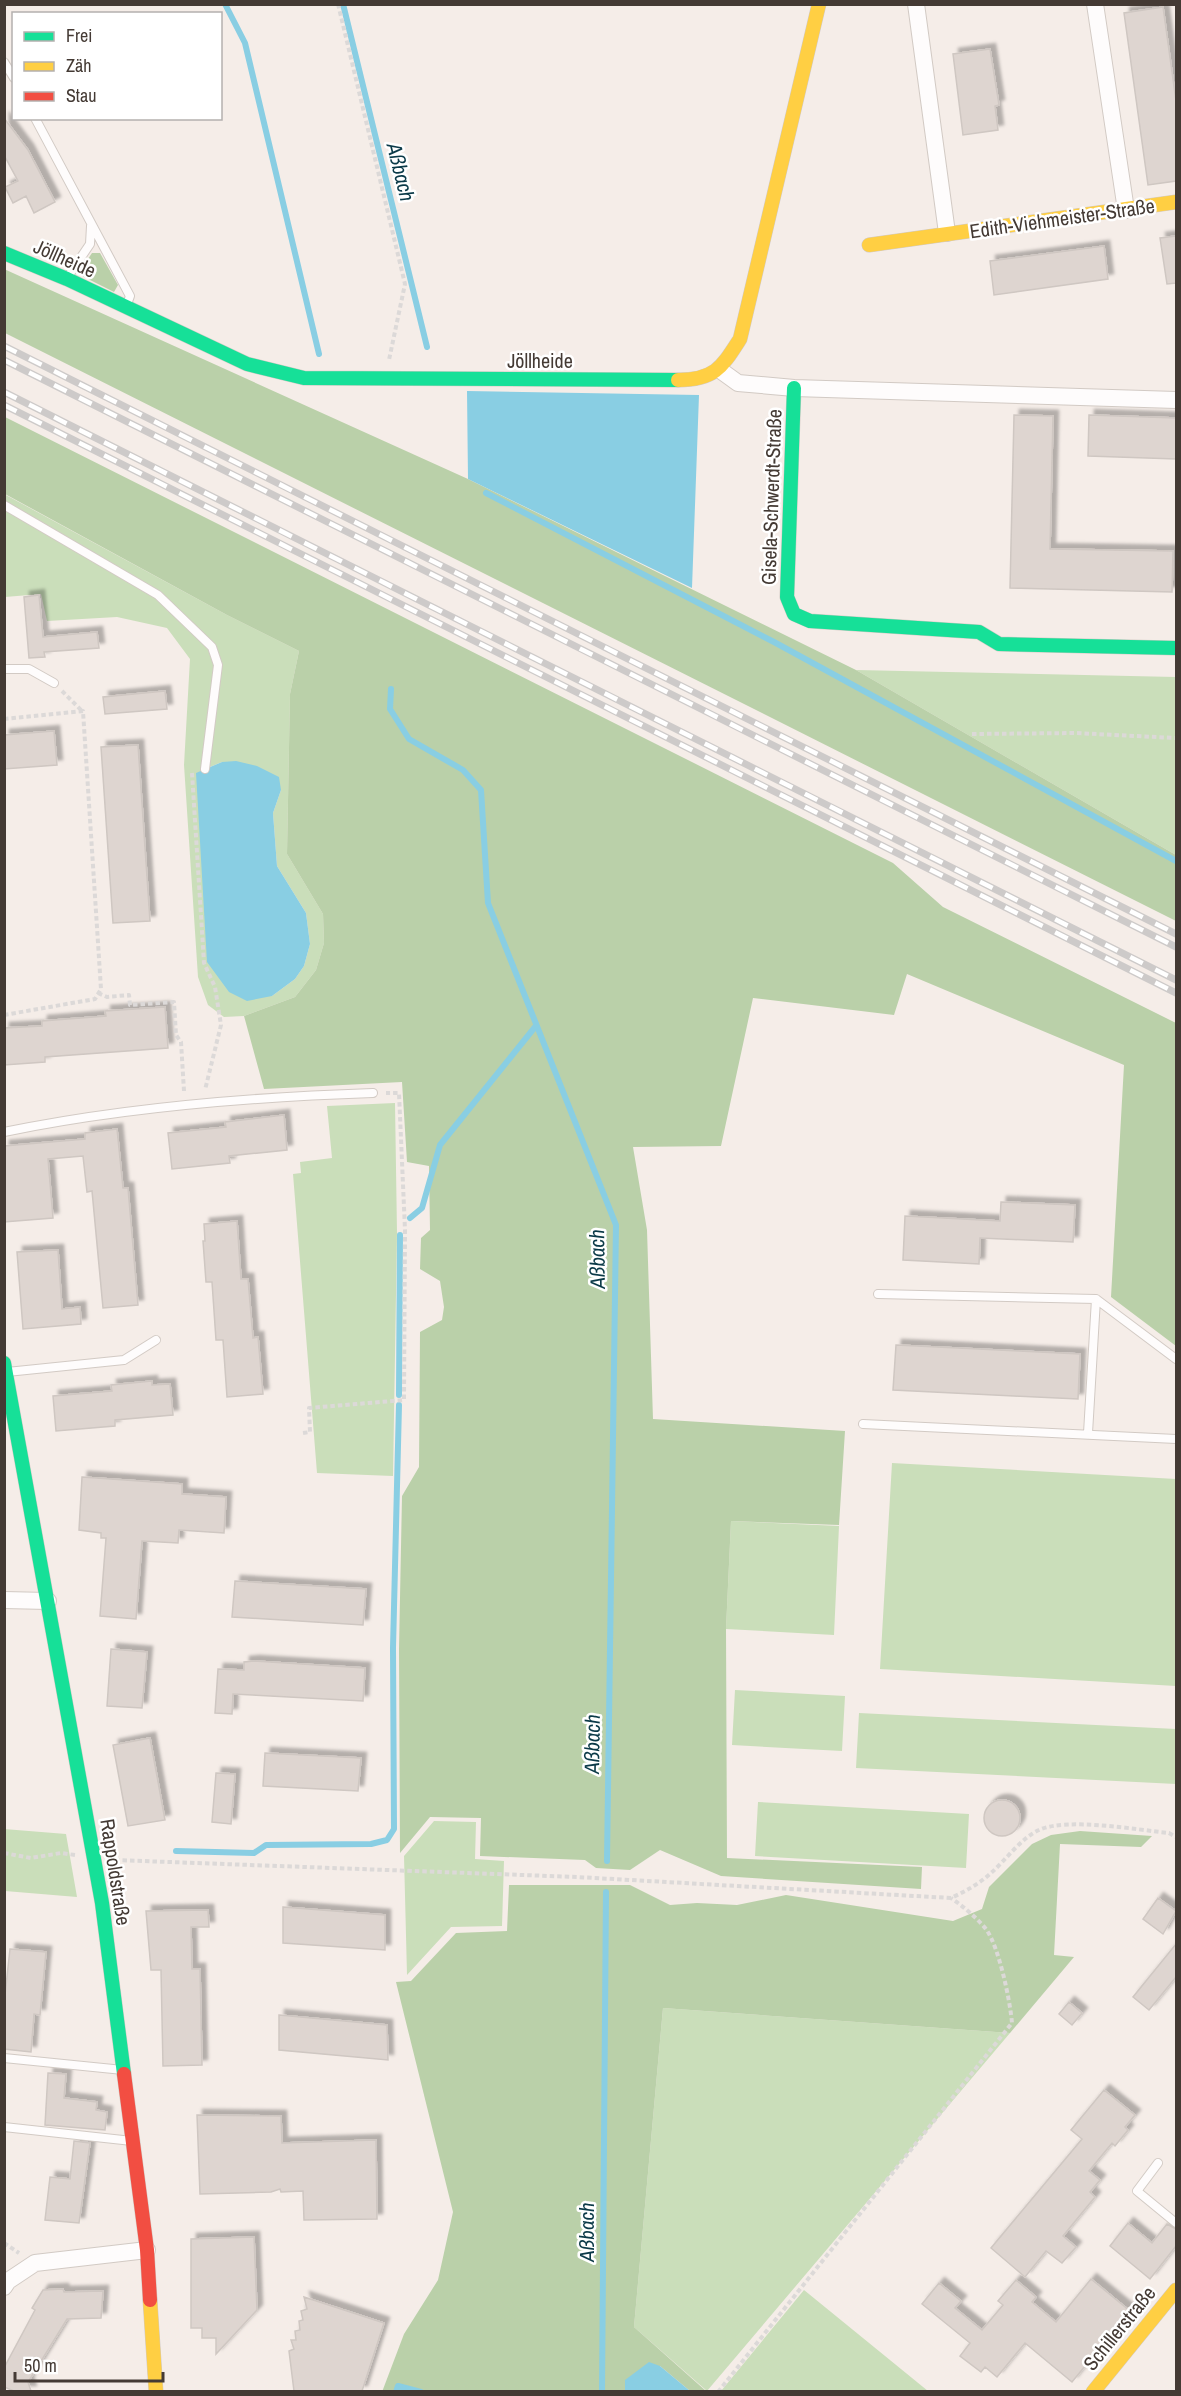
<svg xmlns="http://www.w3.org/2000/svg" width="1181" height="2396" font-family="'Archivo Narrow',sans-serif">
	<defs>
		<filter id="shadow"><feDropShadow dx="5.5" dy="-5.5" stdDeviation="1.5" flood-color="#0004"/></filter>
	</defs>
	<rect width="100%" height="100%" fill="#f5ede8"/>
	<path fill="#cadeba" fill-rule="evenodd" d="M4 494 227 615 299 651 290 694 287 854 323 914 324 943 316 970 295 997 244 1016 224 1017 208 1005 198 977 184 765 190 659 167 628 117 617 47 621 41 594 5 597ZM222 762 281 790 273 813 277 866 306 913 310 944 304 966 295 979 272 996 205 769Z
		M856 670 1176 677V855Z
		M395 1103 397 1233 393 1476 317 1473 293 1174 301 1173 300 1162 332 1158 327 1106Z
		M892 1463 1176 1479V1686L880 1669Z
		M731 1521 839 1526 834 1635 726 1629Z
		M735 1690 845 1696 842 1751 732 1745Z
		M859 1713 1176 1729V1784L856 1768Z
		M758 1802 969 1814 966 1868 755 1856Z
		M434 1821 476 1822 475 1859 504 1861 502 1926 451 1927 407 1975 404 1856Z
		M4 1829 66 1834 77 1897 5 1891Z
		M663 2008 1010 2033 707 2391 634 2327Z
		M804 2290 928 2391H721Z"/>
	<path fill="#bad0a9" d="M92 253H100L118 285 114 292 78 274Z
		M4 269 468 479 856 670 1176 855V921L5 333Z
		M5 417 893 863 943 907 1176 1023V1346L1111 1297 1124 1065 907 974 894 1015 753 998 721 1146 633 1147 647 1230 653 1419 845 1431 839 1525 731 1521 726 1629 727 1858 922 1867 921 1889 721 1876 660 1850 630 1870 596 1868 585 1860 480 1856 481 1818 430 1817 400 1853 399 1649 402 1496 419 1467 420 1332 442 1320 444 1307 440 1281 420 1269 421 1238 430 1230 429 1166 407 1162 402 1082 264 1089 244 1016 295 997 316 970 324 943 323 914 287 854 290 694 299 651 227 615 5 494Z
		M1080 1831 1152 1836 1141 1847 1060 1844 1054 1955 1074 1957 1010 2033 663 2008 634 2327 706 2391H690L660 2366 626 2380 625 2391 382 2392 404 2334 438 2280 453 2212 396 1982 411 1981 456 1933 507 1931 509 1885H630L670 1905 697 1903 737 1905 786 1895 953 1921 982 1909 989 1887 1032 1844 1051 1835Z"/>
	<path fill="#89cee3" d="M467 391 699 395 692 588 468 479Z
		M236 761 257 766 279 777 281 790 273 813 277 866 306 913 310 944 304 966 295 979 272 996 247 1001 229 992 207 962 196 773 222 762Z
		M649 2362 660 2366 690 2391H625V2380Z"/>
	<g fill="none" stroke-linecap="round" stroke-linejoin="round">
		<path stroke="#89cee3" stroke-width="6" d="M225 4 245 43 319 354
			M343 4 427 347
			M486 493 774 642 1176 861
			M391 689 390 709 409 739 463 770 481 790 488 903 616 1225 607 1861
			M410 1218 422 1208 440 1145 535 1027
			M399 1395 400 1235
			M176 1851 254 1853 266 1845 371 1844 387 1840 394 1829 393 1648 399 1405
			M396 2392 398 2386 421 2392
			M602 2392 606 1892"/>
	</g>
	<path fill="#ded5d0" stroke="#cfc7c2" stroke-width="1.5" filter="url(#shadow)" d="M1163 7 1176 101V181L1148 185 1124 13Z
		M990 49 999 105 995 106 998 130 963 135 953 54Z
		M4 118 28 150 55 202 34 213 26 196 13 203 5 187 18 181 4 155Z
		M1176 236V283L1167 284 1160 238Z
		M1104 246 1108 279 994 295 990 261Z
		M1014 415 1053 416 1050 549 1173 551 1172 592 1010 588Z
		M1089 415 1176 418V459L1088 456Z
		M39 595 43 637 97 632 99 648 44 652 45 657 29 658 24 597Z
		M165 691 167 709 105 714 103 697Z
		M54 731 57 765 4 769V735Z
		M138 745 150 921 113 923 101 747Z
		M165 1007 168 1048 45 1057V1062L4 1065V1028L42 1026V1021L106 1016 105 1011Z
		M284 1115 287 1150 229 1156 230 1163 172 1169 168 1133 226 1127 225 1122Z
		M117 1129 123 1188H128L138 1305 103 1308 92 1191 87 1192 83 1156 48 1159 53 1218 4 1222V1146L85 1139V1133Z
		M1001 1202 1075 1205 1073 1242 980 1238 979 1264 903 1260 905 1216 1000 1221Z
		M237 1221 241 1279H248L253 1338 258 1337 263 1394 227 1397 223 1340H216L212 1282H206L203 1241H205L204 1224Z
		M58 1250 62 1309 80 1307 81 1324 23 1329 17 1252Z
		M896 1345 1080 1354 1078 1399 893 1390Z
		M152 1381V1385L170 1384 173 1415 115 1420V1426L56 1431 53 1396 112 1391 111 1385Z
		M82 1477 182 1484V1494L226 1497 224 1533 179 1530 178 1543 142 1541 136 1619 100 1616 106 1538H101V1533L79 1530Z
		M235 1581 366 1589 363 1625 232 1617Z
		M111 1649 147 1652 142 1708 107 1706Z
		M254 1661 365 1668 363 1701 233 1694 232 1714 215 1713 218 1669 244 1670V1662Z
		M150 1738 165 1820 128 1826 113 1745Z
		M265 1753 361 1758 358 1791 263 1786Z
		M216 1773 235 1774 231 1824 212 1822Z
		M984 1818a18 18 0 1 1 36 0a18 18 0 1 1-36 0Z
		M1158 1898 1176 1911 1163 1934 1143 1919Z
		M283 1907 385 1915V1950L283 1943Z
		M208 1910 209 1927H191L192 1969H200L202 2065 163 2066 161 1970H151L146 1911Z
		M1176 1944V1977L1149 2010 1133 1997Z
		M10 1949 46 1952 40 2015 34 2014 31 2052 4 2049V2004Z
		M1069 2002 1082 2013 1072 2025 1059 2014Z
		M279 2015 387 2025 388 2060 279 2050Z
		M48 2073 66 2074 64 2098 97 2102 96 2110 107 2112 105 2130 45 2125Z
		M1104 2090 1135 2115 1125 2127 1128 2130 1115 2146 1112 2143 1089 2171 1100 2180 1090 2192 1095 2197 1063 2236 1076 2247 1062 2263 1046 2251 1025 2277 991 2248 1082 2139 1071 2130Z
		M197 2115 281 2116 282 2143 376 2140 377 2219 304 2220 303 2191 281 2192 280 2189 271 2192 200 2194Z
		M74 2141 90 2143 79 2223 45 2220 50 2177 70 2179Z
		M1128 2223 1152 2243 1167 2224 1176 2229V2246L1150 2279 1110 2246Z
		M254 2237 257 2310 216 2354V2338H202V2328H191V2239Z
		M1091 2279 1130 2311 1072 2382 1025 2343 997 2377 985 2367 981 2372 960 2356 970 2343 922 2304 939 2283 961 2301 955 2308 982 2330 1003 2305 998 2301 1016 2280 1036 2297 1032 2302 1056 2322Z
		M63 2289 64 2292 103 2291 101 2318 67 2319 28 2382 31 2391H14L4 2387V2368L35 2310 32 2308 43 2290Z
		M304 2297 384 2323 362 2391H294L289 2351 294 2349 291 2340H296L295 2331 300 2330 299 2321 303 2320 301 2311 307 2309Z"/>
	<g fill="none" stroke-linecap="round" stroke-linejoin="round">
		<defs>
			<path id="lane" d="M4 62 14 78
				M35 118 130 296 126 307
				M67 278 90 244 91 226
				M4 505 158 595 212 647 218 665 205 769
				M4 669H29L54 683
				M4 1132C125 1107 250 1097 373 1093
				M878 1294 1096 1299 1176 1359
				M7 1372 124 1360 156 1340
				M863 1424 1176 1439
				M1088 1433 1096 1299
				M4 2058 123 2070
				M4 2127 132 2141
				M1158 2163 1137 2191 1176 2223"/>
			<path id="street" d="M916 4 947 233
				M1095 4 1126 210
				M720 370 738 383 794 388 1176 400
				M4 1600 48 1601
				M4 2287 8 2281 35 2263 147 2250"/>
			<path id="fast" d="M4 253 67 279 247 364 304 378 678 380
				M794 388 787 597 794 614 810 621 979 632 999 644 1176 648
				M4 1363 102 1903 124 2074"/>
			<path id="slow" d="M869 245 1176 202
				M678 380C715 380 722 367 740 339L819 4
				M150 2300 156 2392
				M1093 2392 1176 2290"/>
			<path id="jam" d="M124 2074 147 2250 150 2300"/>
		</defs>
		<use href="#lane" stroke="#d2cac4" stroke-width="10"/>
		<use href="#street" stroke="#d2cac4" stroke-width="18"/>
		<use href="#fast" stroke="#d2cac4" stroke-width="15"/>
		<use href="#slow" stroke="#d2cac4" stroke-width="15"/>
		<use href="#jam" stroke="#d2cac4" stroke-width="15"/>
		<path stroke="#dcd9d8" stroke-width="4" stroke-dasharray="4.5 3" stroke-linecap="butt" d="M338 4 405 284 389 360
			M62 691 82 711
			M4 719 83 711 101 989 95 999 4 1015
			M972 734 1076 733 1176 738
			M192 773 204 963 215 987 221 1025 205 1090
			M98 993 107 997 129 995 130 1005 174 1002 176 1035 181 1042 184 1091
			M303 1433 310 1432 309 1408 404 1400 405 1230 399 1093H386
			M4 1853 31 1858 61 1853 75 1855
			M115 1860 577 1877 951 1898C966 1891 979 1884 991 1873 1006 1860 1021 1838 1039 1830 1067 1817 1138 1830 1169 1833L1176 1837
			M4 2243 19 2253
			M718 2392 1012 2023C1010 2000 999 1947 986 1929 976 1917 964 1907 951 1898"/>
		<use href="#lane" stroke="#fefcfc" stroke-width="8"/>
		<use href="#street" stroke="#fefcfc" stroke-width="16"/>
		<use href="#fast" stroke="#16e098" stroke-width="14"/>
		<use href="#slow" stroke="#ffcf43" stroke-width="14"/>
		<use href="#jam" stroke="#f24e42" stroke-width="14"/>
		<defs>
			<path id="rail" d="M4 346 1176 934
				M4 360 1176 947
				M4 392 1176 980
				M4 405 1176 993"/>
		</defs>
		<use href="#rail" stroke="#cdcac9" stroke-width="7"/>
		<use href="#rail" stroke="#fff" stroke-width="4.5" stroke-dasharray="14" stroke-linecap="butt"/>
	</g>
	<g text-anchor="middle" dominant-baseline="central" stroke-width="5" stroke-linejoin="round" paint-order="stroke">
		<g font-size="20" fill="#443a34" stroke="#fff">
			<text transform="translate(1062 218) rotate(-8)">Edith-Viehmeister-Straße</text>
			<text transform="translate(65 258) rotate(24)">Jöllheide</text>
			<text x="540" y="360">Jöllheide</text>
			<text transform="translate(771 497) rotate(-88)">Gisela-Schwerdt-Straße</text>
			<text transform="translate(116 1872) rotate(81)">Rappoldstraße</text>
			<text transform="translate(1119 2328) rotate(-51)">Schillerstraße</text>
		</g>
		<g font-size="21" font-style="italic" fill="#0b3a48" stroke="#fff">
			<text transform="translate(401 172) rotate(76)">Aßbach</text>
			<text transform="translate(597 1259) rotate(-91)">Aßbach</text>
			<text transform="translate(592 1744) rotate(-89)">Aßbach</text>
			<text transform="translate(586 2232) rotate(-90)">Aßbach</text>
		</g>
	</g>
	<rect width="1181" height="2396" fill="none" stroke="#443a34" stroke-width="12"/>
	<rect x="12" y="12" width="210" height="108" fill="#ffffff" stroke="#b4b0ae" stroke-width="1.5"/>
	<rect x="24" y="32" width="30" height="9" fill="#16e098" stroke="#b4b0ae" stroke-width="1.5"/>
	<text x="66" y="42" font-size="18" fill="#443a34">Frei</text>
	<rect x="24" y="62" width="30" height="9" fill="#ffcf43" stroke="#b4b0ae" stroke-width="1.5"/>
	<text x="66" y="72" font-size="18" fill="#443a34">Zäh</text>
	<rect x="24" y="92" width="30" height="9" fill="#f24e42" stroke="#b4b0ae" stroke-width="1.5"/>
	<text x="66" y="102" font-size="18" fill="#443a34">Stau</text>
	<path d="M15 2372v9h148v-9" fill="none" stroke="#443a34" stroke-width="3"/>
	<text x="24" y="2372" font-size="18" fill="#443a34" stroke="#ffffff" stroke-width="4.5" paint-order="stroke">50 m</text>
</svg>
